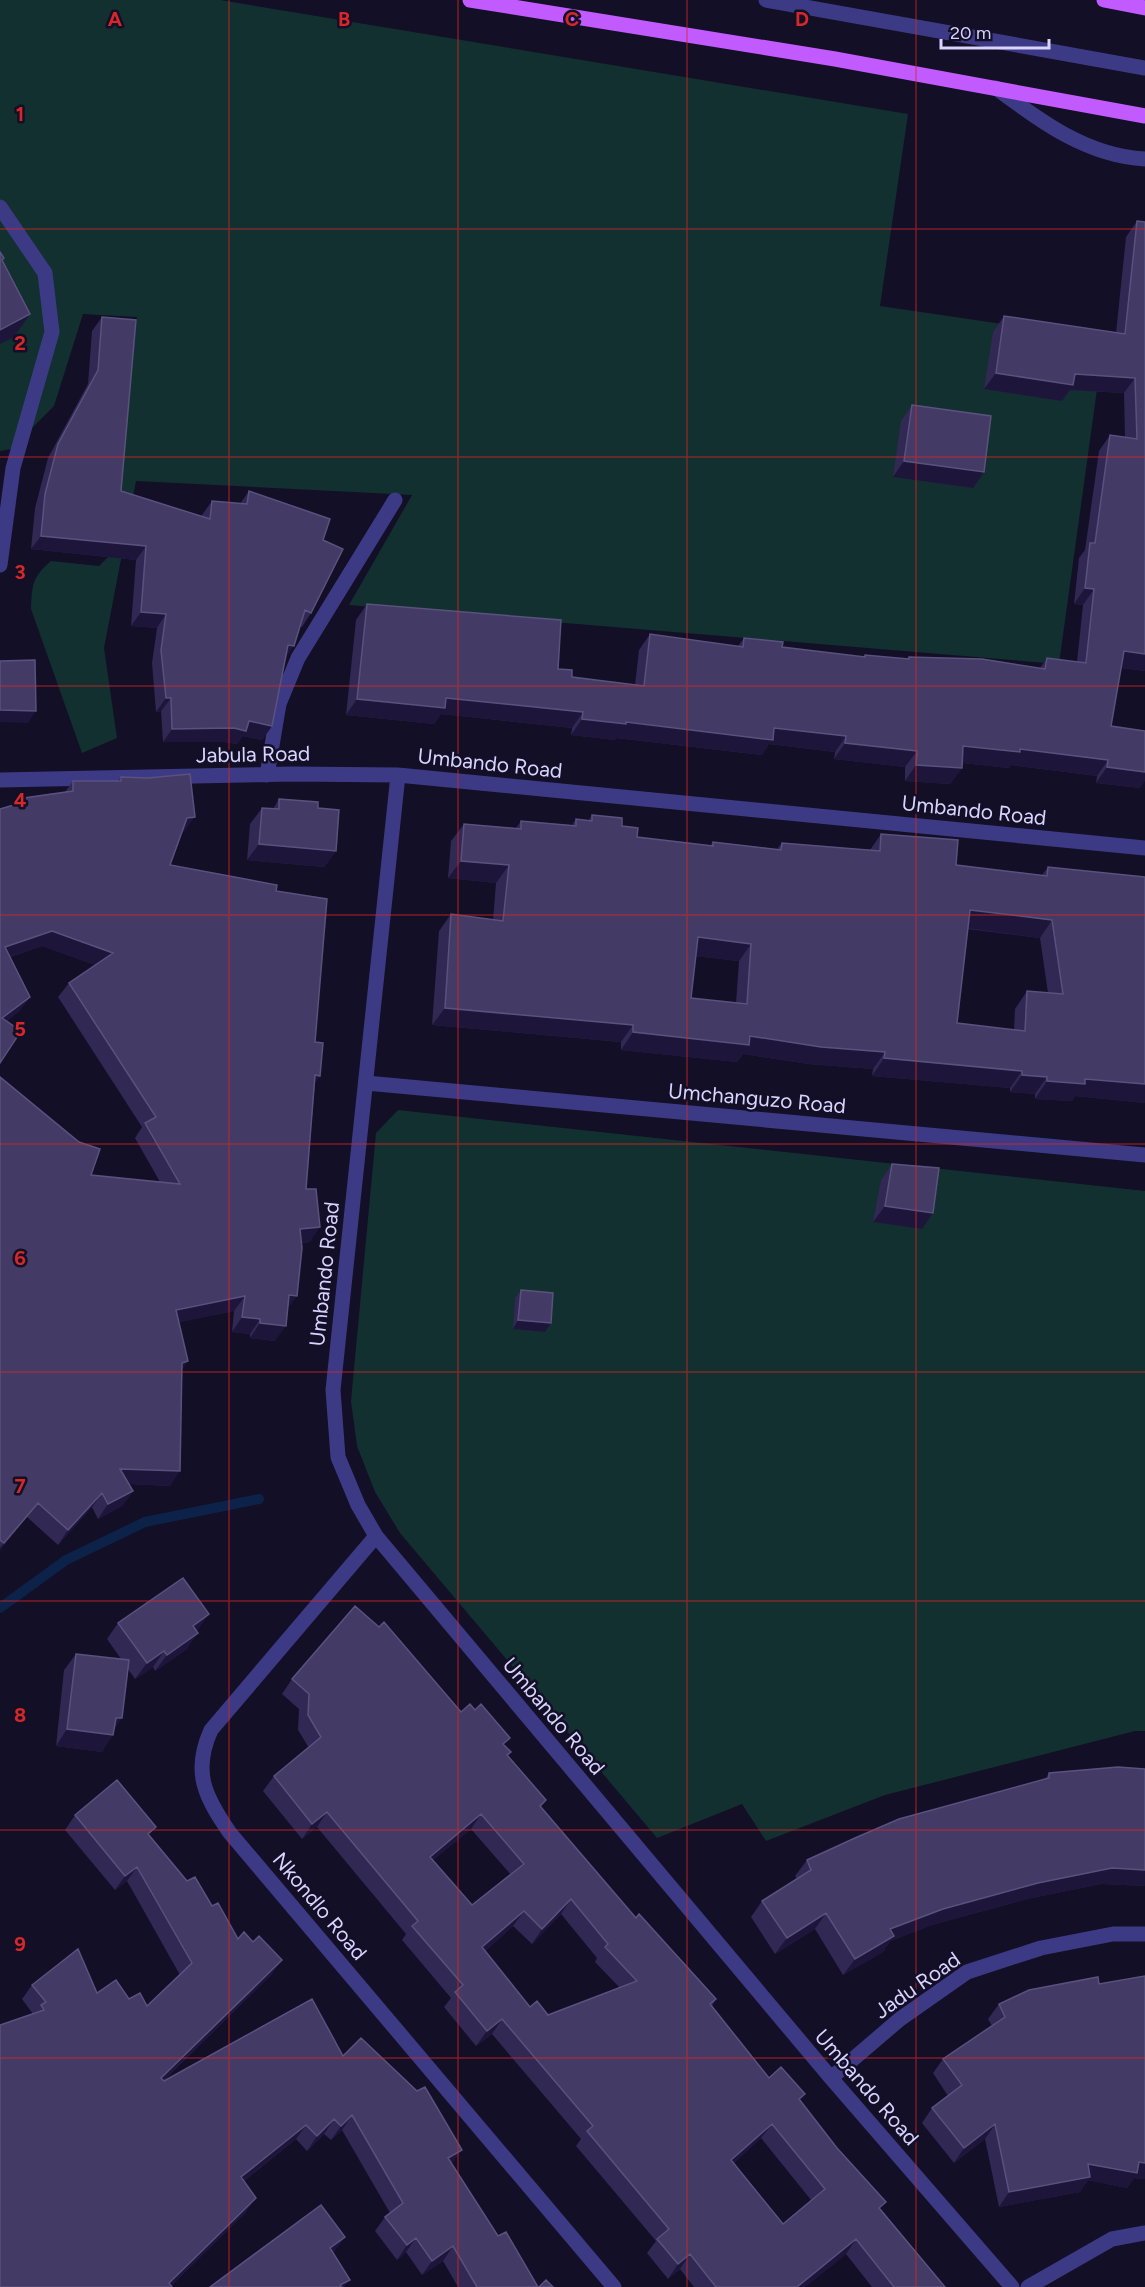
<svg xmlns="http://www.w3.org/2000/svg" width="1145" height="2287" font-family="Figtree,sans-serif">
	<rect width="100%" height="100%" fill="#130f26"/>
	<path fill="#12302f" d="M0 0H220L908 114 880 306 1104 339 1059 664 349 605 412 495 136 481 104 648 117 738 82 753 31 609C32 585 32 577 51 561L99 566 110 555 137 317 83 314 54 406 11 449 0 451Z
		M398 1110 1145 1191V1731H1135L885 1795 766 1841 742 1804 657 1838 400 1533 375 1492 357 1446 351 1401 376 1133Z"/>
	<g fill="none" stroke-linecap="round" stroke-linejoin="round">
		<path stroke="#0c2248" stroke-width="10" d="M0 1608 66 1560 145 1522 259 1499"/>
		<path stroke="#3d3a85" stroke-width="15" d="M766 0 1145 68
			M996 88C1040 121 1087 156 1145 159"/>
		<path stroke="#3d3a85" stroke-width="15" d="M0 207 45 273 52 332 13 468 0 565
			M267 775 279 704 298 658 395 500
			M398 775 333 1390 338 1457 358 1505 376 1536 831 2078 1012 2287
			M0 780 293 774 398 775 1145 848
			M366 1083 1145 1155
			M376 1536 211 1730C192 1772 205 1797 230 1833L614 2287
			M831 2078 900 2019 967 1972 1041 1948 1113 1934H1145
			M1028 2287 1112 2239 1145 2233"/>
		<path stroke="#c25bff" stroke-width="15" d="M470 0 835 59 1145 116
			M1104 0 1145 8"/>
	</g>
	<path fill="#312854" fill-rule="evenodd" d="M1137 221 1145 671 1121 668 1111 726 1140 788 1096 783 1097 776 1011 765 1009 768 962 763V768L950 784 905 781V767L834 759 835 752 769 744 762 755 616 738 615 740 571 735 572 728 441 714 434 724 346 715 356 620 367 604 558 669 572 677 635 685 639 650 650 634 738 646 744 638 782 647 864 657 865 655 907 659 909 657 1040 668 1047 658 1077 662 1083 605 1074 604 1079 558 1085 550 1099 451 1110 435 1125 437 1124 393 1070 390 1062 401 984 389 993 332 1004 316 1116 333 1126 237Z
		M102 317 121 491 202 516V515L212 501 240 504 249 491 323 540 311 613 302 627 300 626 285 659 272 726 262 740 243 736 237 744 225 742H163L161 711 156 712 152 663 157 628 131 626 136 560 31 549 35 508 48 458 88 384 92 331Z
		M912 405 973 488 893 477 901 421Z
		M121 777 184 832H182L170 865 276 891 315 1042V1083L306 1189 310 1242 301 1243 288 1309 275 1341 250 1338V1334L232 1332 234 1311 179 1322 182 1371 170 1486 129 1484 133 1491 122 1506 98 1519 92 1507 58 1545 27 1517 0 1550V1077L91 1175 160 1182 135 1138 142 1127 58 997 69 983 95 965 42 946 10 957 30 997 19 1011 7 1021 0 1063 12 806 17 799 65 792 73 781H118Z
		M279 799 318 808 336 851 324 867 247 860 250 824 262 808 273 809Z
		M592 815 622 826 637 837 710 846 713 842 777 849 782 843 870 850 881 834 956 865 1042 875 1048 867 1145 877V1103L1075 1096 1072 1101 1035 1099V1094L1010 1092V1088L872 1076 873 1069 809 1064 743 1054 737 1062 621 1050V1042L432 1025 439 931 451 914 493 920 496 883 448 878 451 841 464 824 516 828 521 821 572 825 576 819 588 821ZM968 929 1040 938 1048 993 1027 991 1015 1009 1014 1030 957 1023ZM695 956 739 961 736 1003 691 998Z
		M892 1164 922 1229 873 1222 881 1180Z
		M521 1290 545 1332 513 1329 515 1298Z
		M118 1623 197 1631 187 1649 155 1671 153 1667 135 1679 128 1669 114 1729 102 1752 56 1746 64 1670 76 1654 121 1659 107 1639Z
		M292 1679 461 1712 505 1746 511 1752 508 1756 546 1800 541 1807 636 1918 716 1999 712 2006 769 2078 805 2094 800 2100 881 2209 945 2287H872L846 2254 805 2287H694L680 2269 668 2279 647 2253 656 2241 576 2146 581 2139 492 2034 476 2046 444 2007 451 1998 402 1940 406 1934 317 1827 302 1839 263 1791 274 1776 309 1748 298 1730 299 1709 282 1694ZM471 1829 511 1875 472 1905 433 1860ZM561 1914 597 1958 595 1962 620 1988 548 2015 530 2007 485 1951 513 1926 532 1944ZM761 2138 811 2200 783 2224 734 2163Z
		M1145 1769V1886L1101 1884 1027 1899 932 1925 890 1941 883 1952 843 1975 815 1929 775 1954 751 1917 762 1901 797 1879 795 1876 807 1860 1045 1779 1049 1773Z
		M75 1815 150 1836 187 1881 212 1906 238 1939 272 1974 163 2081 343 2056 452 2164 498 2236 538 2287H458L443 2261 422 2275 406 2252 397 2260 375 2231 385 2217 390 2213 342 2130 331 2140 324 2134 307 2151 296 2139 244 2181 246 2212 171 2286 33 2014 22 1999 32 1985 97 1993 129 1999 147 2006 180 1975 127 1881 115 1890 65 1830Z
		M1145 1976V2179L1134 2178 1127 2188 1088 2180 1080 2192 999 2207 985 2139 954 2163 922 2123 932 2108 948 2096 933 2073 943 2059 992 2026 988 2019 999 2004Z"/>
	<path fill="#1d163a" d="M30 314 14 337 0 344V330Z
		M996 373 1075 374 1135 378 1124 393 1070 390 1062 401 984 389Z
		M904 461 984 472 973 488 893 477Z
		M41 536 146 546 136 560 31 549Z
		M1085 588 1094 589 1083 605 1074 604Z
		M141 612 166 614 157 628 131 626Z
		M288 645 294 646 284 660Z
		M1124 651 1145 654V671L1113 667Z
		M166 698H171L161 711 156 712Z
		M446 698 583 712 572 728 441 714 434 724 346 715 357 699Z
		M0 710 36 711 28 723 0 722Z
		M582 719 774 728 846 736 835 752 769 744 762 755 616 738 615 740 571 735Z
		M249 721 272 726 262 740 243 736 237 744 225 742H163L172 729Z
		M845 743 917 751 905 767 834 759Z
		M963 746 1020 749 1108 760 1097 776 1011 765 1009 768 952 762Z
		M916 765 962 768 950 784 905 781Z
		M1107 767 1145 772V781L1140 788 1096 783Z
		M195 817 184 832 177 833 187 818Z
		M259 844 336 851 324 867 247 860Z
		M461 861 509 865 496 883 448 878Z
		M970 910 1052 920 1040 938 958 927Z
		M52 931 113 953 103 968 42 946 0 960 5 947Z
		M698 937 751 944 739 961 685 955Z
		M30 997 19 1011 0 1027 2 1018Z
		M445 1008 633 1025 621 1042 432 1025Z
		M633 1032 750 1036 885 1052 873 1069 809 1064 743 1054 737 1062 621 1050Z
		M884 1058 1022 1071 1010 1088 872 1076Z
		M315 1075 320 1076 309 1091Z
		M1022 1075 1047 1077 1035 1094 1010 1092Z
		M1085 1079 1145 1084V1103L1075 1096 1072 1101 1035 1099 1047 1081Z
		M885 1206 933 1213 922 1229 873 1222Z
		M320 1227 310 1242 289 1244 300 1229Z
		M289 1295 297 1296 286 1311Z
		M245 1296 234 1311 165 1325 176 1310Z
		M242 1317 260 1319 250 1334 232 1332Z
		M518 1320 551 1323 545 1332 513 1329Z
		M260 1323 286 1326 275 1341 250 1338Z
		M188 1361 178 1376 182 1363Z
		M120 1469 180 1471 170 1486 110 1483Z
		M133 1491 122 1506 98 1519 108 1504Z
		M102 1493 92 1507 58 1545 68 1530Z
		M38 1503 27 1517 0 1550V1548L4 1543Z
		M209 1614 198 1630 182 1642 193 1626Z
		M198 1633 187 1649 155 1671 167 1655Z
		M164 1651 153 1667 135 1679 147 1663Z
		M116 1718H122L111 1734Z
		M67 1729 113 1735 102 1752 56 1746Z
		M327 1812 317 1827 302 1839 312 1824Z
		M481 1814 471 1829 420 1871 430 1857Z
		M137 1867 127 1881 115 1890 125 1876Z
		M1112 1868 1145 1870V1886L1101 1884 1027 1899 932 1925 890 1941 883 1952 843 1975 855 1959 890 1929 943 1909 1038 1883Z
		M571 1899 561 1914 532 1944 542 1929Z
		M524 1911 513 1926 472 1962 482 1947Z
		M826 1913 815 1929 775 1954 787 1938Z
		M282 1960 272 1974 151 2092 161 2078Z
		M502 2019 492 2034 476 2046 487 2031Z
		M352 2115 342 2130 331 2140 341 2126Z
		M334 2119 324 2134 307 2151 317 2136Z
		M772 2124 761 2138 721 2175 731 2160Z
		M995 2124 985 2139 954 2163 964 2148Z
		M306 2125 296 2139 231 2191 241 2177Z
		M462 2150 452 2164 448 2158Z
		M1139 2162 1145 2163V2179L1134 2178 1127 2188 1088 2180 1080 2192 999 2207 1009 2192 1088 2164Z
		M256 2198 246 2212 170 2287 169 2283Z
		M345 2237 335 2251 319 2262 330 2248Z
		M416 2238 406 2252 397 2260 407 2245Z
		M856 2239 846 2254 805 2287H797Z
		M453 2246 443 2261 422 2275 432 2261Z
		M690 2254 680 2269 668 2279 678 2264Z
		M350 2280 344 2287H339L340 2285Z"/>
	<path fill="#433a66" stroke="#5a527e" stroke-width="1.5" fill-rule="evenodd" d="M1137 221 1145 222V654L1124 651 1111 726 1145 731V772L1107 767 1108 760 1020 749V752L963 746 962 768 916 765 917 751 845 743 846 736 774 728 773 740 626 722V724L582 719 583 712 446 698 445 708 357 699 367 604 561 620 558 669 572 670V677L644 686 650 634 743 647 744 638 783 642 782 647 865 657V655L909 659V657L982 659 1045 669 1047 658 1086 663 1094 589 1085 588 1090 543H1095L1110 435 1137 439 1135 378 1075 374 1073 385 996 373 1004 316 1125 334Z
		M0 252 4 258 2 260 30 314 0 330Z
		M102 317 136 320 121 491 210 519 212 501 247 504 249 491 330 519 323 540 343 549 311 613 305 610 294 646 288 645 272 726 249 721 246 731 234 728 172 729 171 698H166L161 650 166 614 141 612 146 546 41 536 45 494 58 444 98 370Z
		M912 405 991 416 984 472 904 461Z
		M35 660 36 711 0 710V661Z
		M190 774 195 817 187 818 170 865 277 885 276 891 327 899 315 1042 323 1043 320 1076 315 1075 306 1189H316L320 1227 300 1229 302 1248 297 1296 289 1295 286 1326 260 1323V1319L242 1317 245 1296 176 1310 188 1361 182 1363 180 1471 120 1469 133 1491 108 1504 102 1493 68 1530 38 1503 4 1543 0 1540V1077L79 1142 100 1149 91 1175 180 1184 145 1123 156 1117 69 983 113 953 52 931 5 947 30 997 2 1018 21 1031 0 1063V809L17 804V799L73 791V781H121V777L148 778Z
		M279 799 318 802V808L339 810 336 851 259 844 262 808 279 809Z
		M592 815 622 818V826L638 828 637 837 713 846V842L781 850 782 843 880 851 881 834 958 840 956 865 1047 876 1048 867 1145 877V1084L1085 1079V1084L1047 1081V1077L1022 1075V1071L884 1058 885 1052 821 1047 750 1036 749 1045 633 1032V1025L445 1008 451 914 503 921 509 865 461 861 464 824 521 829V821L576 826V819L592 821ZM970 910 1052 920 1063 994 1027 991 1025 1031 957 1023ZM698 937 751 944 747 1004 691 998Z
		M892 1164 939 1168 933 1213 885 1206Z
		M521 1290 553 1293 551 1323 518 1320Z
		M183 1578 209 1614 193 1626 198 1633 167 1655 164 1651 147 1663 118 1623Z
		M355 1606 379 1627 384 1622 461 1712 470 1704 475 1710 481 1704 510 1738 503 1744 511 1752 507 1755 546 1800 540 1806 636 1918 639 1914 716 1999 710 2004 769 2078 781 2067 805 2094 799 2099 837 2148 886 2202 879 2208 945 2287H894L856 2239 797 2287H716L690 2254 678 2264 657 2239 669 2229 587 2131 593 2126 502 2019 487 2031 455 1992 463 1985 412 1926 418 1921 327 1812 312 1824 274 1776 321 1737 308 1715 309 1694 292 1679ZM481 1814 524 1864 472 1905 430 1857ZM571 1899 608 1944 605 1947 637 1981 548 2015 537 2001 530 2007 482 1947 524 1911 542 1929ZM772 2124 825 2189 783 2224 731 2160Z
		M76 1654 129 1660 122 1718H116L113 1735 67 1729Z
		M1118 1767 1145 1769V1870L1112 1868 1038 1883 943 1909 890 1929 894 1936 855 1959 826 1913 787 1938 762 1901 811 1870 807 1860 855 1838 899 1819 1049 1778V1773Z
		M117 1780 156 1827 148 1834 187 1881 195 1877 212 1906 218 1903 238 1939 244 1932 253 1942 259 1936 282 1960 161 2078 164 2081 312 1999 343 2056 361 2038 417 2091 425 2087 462 2150 448 2158 498 2236 506 2232 538 2287H477L453 2246 432 2261 416 2238 407 2245 385 2217 403 2203 352 2115 341 2126 334 2119 317 2136 306 2125 241 2177 256 2198 169 2283 172 2287H0V2025L44 2010 41 2005 46 2002 32 1985 78 1949 97 1993 116 1980 129 1999 140 1993 147 2006 192 1963 137 1867 125 1876 75 1815Z
		M1145 1976V2163L1139 2162 1137 2173 1088 2164 1090 2177 1009 2192 995 2124 964 2148 932 2108 962 2085 943 2059 1005 2017 999 2004 1029 1990 1098 1977 1099 1984Z
		M321 2205 345 2237 330 2248 350 2280 340 2285 342 2287H210Z
		M546 2280 553 2287H539Z"/>
	<path fill="none" stroke="#d62828" stroke-width="1.5" stroke-opacity="0.55" d="M229 0V2287M458 0V2287M687 0V2287M916 0V2287M0 229H1145M0 457H1145M0 686H1145M0 915H1145M0 1144H1145M0 1372H1145M0 1601H1145M0 1830H1145M0 2058H1145"/>
	<g text-anchor="middle" dominant-baseline="central" stroke-width="5" stroke-linejoin="round" paint-order="stroke">
		<g font-size="21" fill="#d9d4ff" stroke="#130f26">
			<text transform="translate(253 754) rotate(-1)">Jabula Road</text>
			<text transform="translate(490 763) rotate(6)">Umbando Road</text>
			<text transform="translate(974 810) rotate(6)">Umbando Road</text>
			<text transform="translate(757 1098) rotate(5)">Umchanguzo Road</text>
			<text transform="translate(324 1274) rotate(-84)">Umbando Road</text>
			<text transform="translate(554 1716) rotate(50)">Umbando Road</text>
			<text transform="translate(320 1906) rotate(50)">Nkondlo Road</text>
			<text transform="translate(917 1985) rotate(-35)">Jadu Road</text>
			<text transform="translate(867 2087) rotate(49)">Umbando Road</text>
		</g>
	</g>
	<g font-size="20" text-anchor="middle" font-weight="bold" fill="#d62828" stroke="#130f26" stroke-width="5" stroke-linejoin="round" paint-order="stroke">
		<text x="115" y="26">A</text>
		<text x="344" y="26">B</text>
		<text x="572" y="26">C</text>
		<text x="802" y="26">D</text>
		<text x="20" y="121">1</text>
		<text x="20" y="350">2</text>
		<text x="20" y="579">3</text>
		<text x="20" y="807">4</text>
		<text x="20" y="1036">5</text>
		<text x="20" y="1265">6</text>
		<text x="20" y="1493">7</text>
		<text x="20" y="1722">8</text>
		<text x="20" y="1951">9</text>
	</g>
	<path d="M941 39v9h108v-9" fill="none" stroke="#d9d4ff" stroke-width="3"/>
	<text x="950" y="39" font-size="18" fill="#d9d4ff" stroke="#130f26" stroke-width="4.5" paint-order="stroke">20 m</text>
</svg>
